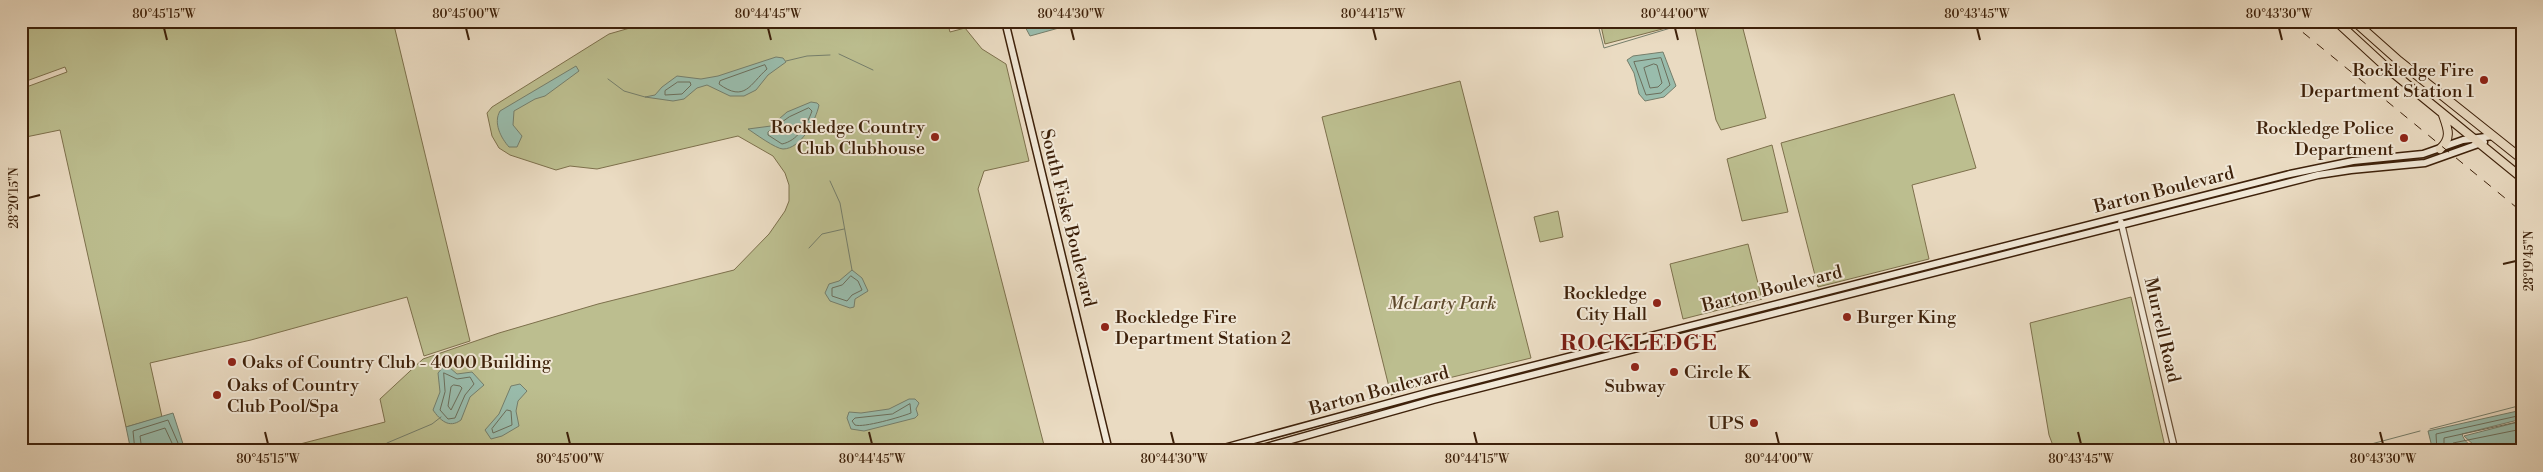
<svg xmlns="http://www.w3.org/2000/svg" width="2543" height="472" font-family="'Libre Bodoni',serif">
	<rect width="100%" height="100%" fill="#eadbc2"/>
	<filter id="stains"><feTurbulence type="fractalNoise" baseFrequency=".004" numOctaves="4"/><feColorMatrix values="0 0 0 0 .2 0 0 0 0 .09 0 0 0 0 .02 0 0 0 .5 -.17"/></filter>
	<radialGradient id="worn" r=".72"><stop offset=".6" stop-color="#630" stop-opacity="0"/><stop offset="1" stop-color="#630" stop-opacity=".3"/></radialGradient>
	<path fill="#bcbe8f" stroke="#7d704c" d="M21 21H393L470 341 424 356 407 297 251 340 150 363 162 417 126 427 60 130 21 138V89L67 72 65 67 21 83Z
		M654 21H947L950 32 965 28 982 49 1006 64 1029 161 984 171 978 189 1045 449 273 451 385 422 380 399 423 359 499 333 598 304 734 270 769 234 785 211 789 201V185L785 173 773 156 738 136 597 169 570 166 556 170 510 155 499 148 492 136 487 113 492 107 609 34Z
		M1600 21H1693L1605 44Z
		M1702 21H1741L1766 118 1721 130 1716 120 1694 23Z
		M1460 81 1531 358 1424 384 1391 395 1322 117Z
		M1954 94 1976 168 1912 185 1929 259 1818 287 1781 143Z
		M1772 145 1788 212 1742 221 1727 159Z
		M1558 211 1563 237 1540 242 1534 217Z
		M1748 244 1762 299 1683 319 1670 264Z
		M2131 297 2166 451H2055L2049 435 2030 323Z"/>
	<path fill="#99bcac" stroke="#757e6b" d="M1022 21H1084L1030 36Z
		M1663 52 1676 86 1664 97 1645 101 1639 94 1634 73 1627 60 1633 56Z
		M776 57 783 58 786 62 768 75 756 90 744 96H730L707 85 697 88 684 99 673 101 645 97 655 95 662 87 677 76 701 79 718 76Z
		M576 66 579 71 545 96 535 99 514 111 513 125 522 136 517 147H509C501 138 493 123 500 111Z
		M811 102 817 103 819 105C816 120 801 149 783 149 776 149 754 133 748 129L771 126 787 112Z
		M852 270 862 278 868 291 855 299 854 307 850 308 830 301 825 293 829 284 839 281Z
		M444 366 449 367 457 374 472 372 484 385 470 397 461 420C449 429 440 420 433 410L440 392 438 373Z
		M520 384 527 391 518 401 516 411 519 426 502 436 491 439 485 430 499 414 511 386Z
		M909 399H915L919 403 916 409 918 415 915 418 864 431 851 429 847 418 849 412 861 413 889 409Z
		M2522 410V419L2462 434C2466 448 2481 450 2493 451H2433L2428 431Z
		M173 413 184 447 179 451H131L126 427Z
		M2522 421V451L2476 447 2464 436Z"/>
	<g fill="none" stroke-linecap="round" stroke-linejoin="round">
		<path stroke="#6c6e5b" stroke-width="1" d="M1661 58 1670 85 1661 93 1646 95 1634 62Z
			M1654 64 1657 65 1662 83 1658 87 1650 88 1644 68Z
			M765 65 767 69C750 84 745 103 719 84L720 81Z
			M678 82H690L691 85 682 94 665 95V91Z
			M809 108 812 111C807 125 797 141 782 144L768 135V132L789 117Z
			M851 276 858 281 862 290 852 295 847 301 832 296V288L842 285Z
			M444 373 457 379 470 377 474 384 465 395 455 418 448 419 440 410 445 392Z
			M454 385 460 386 462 388 451 410 448 406 451 387Z
			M910 404 911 413C901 417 863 428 855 425L852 421 855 418 892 414Z
			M507 410 511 411 512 425 493 433 492 429Z
			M135 451 133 431 168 420 178 443 177 451
			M142 451 140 436 165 428 172 443 170 451
			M2437 451 2436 434 2522 415
			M2444 451V438L2522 421
			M2451 451 2453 443 2522 429"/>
		<path stroke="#757e6b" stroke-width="1" d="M1597 21 1604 48 1694 21
			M839 54 873 70
			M786 61 807 56 830 55
			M608 79 624 91 645 97
			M830 181 840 203 852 270
			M809 248 822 234 844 229
			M2430 429 2522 405
			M387 443 432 424 441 417
			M2345 451 2420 431"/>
		<defs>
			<path id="tertiary" d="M2121 222 2175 451"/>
			<path id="secondary" d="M1005 21 1109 451
				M1213 451 1430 392 2290 174 2353 161 2423 154 2463 140 2493 136
				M1252 451 1433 400 2318 175 2351 170 2425 163 2484 142"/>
			<path id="primary" d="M2336 21 2387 68 2522 178
				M2344 21 2355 22
				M2354 21 2399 61 2522 159
				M2440 149C2452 138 2448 129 2443 115"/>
		</defs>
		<use href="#tertiary" stroke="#695038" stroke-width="8"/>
		<use href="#secondary" stroke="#3e210a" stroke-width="9"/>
		<use href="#primary" stroke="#3e210a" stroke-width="10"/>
		<use href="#tertiary" stroke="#f1e8d7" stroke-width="5.5"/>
		<use href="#secondary" stroke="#f1e8d7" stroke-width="6"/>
		<use href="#primary" stroke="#eadbc2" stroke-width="8"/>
		<path stroke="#3e210a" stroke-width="1" stroke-dasharray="9 9" stroke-linecap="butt" d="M2289 21 2522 212"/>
	</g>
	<path fill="none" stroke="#3e210a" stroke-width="2" d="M164 28 167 40M466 28 469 40M768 28 771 40M1071 28 1074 40M1373 28 1376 40M1675 28 1678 40M1977 28 1980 40M2279 28 2282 40M28 198 40 195M2503 264 2516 261M265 432 268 444M567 432 570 444M869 432 872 444M1171 432 1174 444M1474 432 1477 444M1776 432 1779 444M2078 432 2081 444M2380 432 2383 444"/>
	<g fill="#8f2418" stroke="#f1e8d7" stroke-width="2">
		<circle cx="2484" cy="80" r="5"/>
		<circle cx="935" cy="137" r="5"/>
		<circle cx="2404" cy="138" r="5"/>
		<circle cx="1657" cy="303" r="5"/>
		<circle cx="1847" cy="317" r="5"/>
		<circle cx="1105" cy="327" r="5"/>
		<circle cx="232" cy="362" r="5"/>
		<circle cx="1635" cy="367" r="5"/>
		<circle cx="1674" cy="372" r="5"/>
		<circle cx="217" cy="395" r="5"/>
		<circle cx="1754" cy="423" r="5"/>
	</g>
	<g text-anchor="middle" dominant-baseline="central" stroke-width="4" stroke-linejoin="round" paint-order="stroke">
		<g font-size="18" fill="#3e210a" stroke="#f1e8d7" text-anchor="end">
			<text x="2474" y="70">Rockledge Fire<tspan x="2474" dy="21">Department Station 1</tspan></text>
			<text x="925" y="127">Rockledge Country<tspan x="925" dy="21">Club Clubhouse</tspan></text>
			<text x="2394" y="128">Rockledge Police<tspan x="2394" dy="21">Department</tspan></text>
			<text x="1647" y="293">Rockledge<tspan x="1647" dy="21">City Hall</tspan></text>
			<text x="1115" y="317" text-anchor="start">Rockledge Fire<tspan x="1115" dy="21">Department Station 2</tspan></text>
			<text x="1857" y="317" text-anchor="start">Burger King</text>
			<text x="242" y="362" text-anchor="start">Oaks of Country Club - 4000 Building</text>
			<text x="1684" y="372" text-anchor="start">Circle K</text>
			<text x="227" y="385" text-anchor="start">Oaks of Country<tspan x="227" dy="21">Club Pool/Spa</tspan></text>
			<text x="1635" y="386" text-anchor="middle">Subway</text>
			<text x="1744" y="423">UPS</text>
		</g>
		<g font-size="18" fill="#3e210a" stroke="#f1e8d7">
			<text transform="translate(2164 190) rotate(-14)">Barton Boulevard</text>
			<text transform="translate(1068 218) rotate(76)">South Fiske Boulevard</text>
			<text transform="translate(1772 289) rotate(-14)">Barton Boulevard</text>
			<text transform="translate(2162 330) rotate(77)">Murrell Road</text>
			<text transform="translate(1379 391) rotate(-15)">Barton Boulevard</text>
		</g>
		<g font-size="18" font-style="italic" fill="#5e482b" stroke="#f1e8d7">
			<text x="1442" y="303">McLarty Park</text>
		</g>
		<g font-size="22" font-weight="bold" letter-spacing="1" fill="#7a1f14" stroke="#f1e8d7">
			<text x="1639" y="343">ROCKLEDGE</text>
		</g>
	</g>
	<rect width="2543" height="472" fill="none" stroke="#eadbc2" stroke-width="55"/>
	<rect x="28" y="28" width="2488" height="416" fill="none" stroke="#3e210a" stroke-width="2"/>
	<g font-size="12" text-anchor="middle" fill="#3e210a">
		<text x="164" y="18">80°45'15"W</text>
		<text x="466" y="18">80°45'00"W</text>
		<text x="768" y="18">80°44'45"W</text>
		<text x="1071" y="18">80°44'30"W</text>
		<text x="1373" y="18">80°44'15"W</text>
		<text x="1675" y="18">80°44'00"W</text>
		<text x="1977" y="18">80°43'45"W</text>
		<text x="2279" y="18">80°43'30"W</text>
		<text transform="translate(14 198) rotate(-90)" y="4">28°20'15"N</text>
		<text transform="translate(2529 261) rotate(-90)" y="4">28°19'45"N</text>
		<text x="268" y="463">80°45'15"W</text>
		<text x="570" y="463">80°45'00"W</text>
		<text x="872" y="463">80°44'45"W</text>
		<text x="1174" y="463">80°44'30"W</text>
		<text x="1477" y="463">80°44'15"W</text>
		<text x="1779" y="463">80°44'00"W</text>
		<text x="2081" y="463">80°43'45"W</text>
		<text x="2383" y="463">80°43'30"W</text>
	</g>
	<rect width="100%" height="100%" filter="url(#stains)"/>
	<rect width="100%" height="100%" fill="url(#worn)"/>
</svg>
